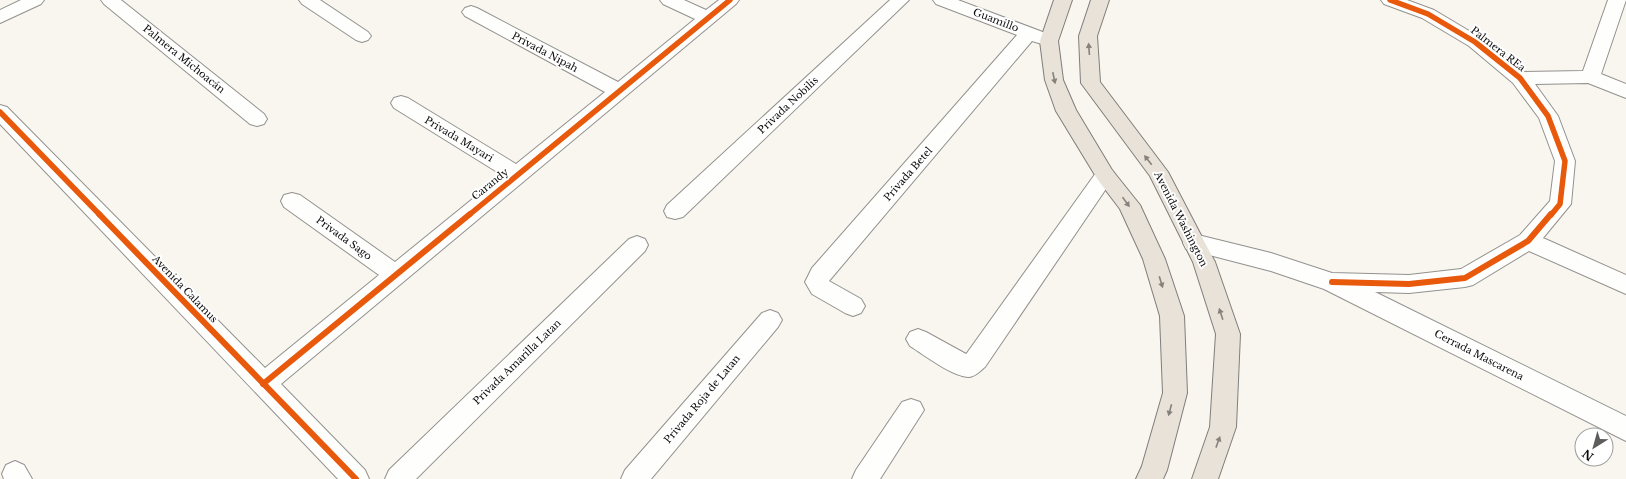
<svg xmlns="http://www.w3.org/2000/svg" width="1626" height="479" font-family="'Libre Baskerville',serif">
	<rect width="100%" height="100%" fill="#f9f6ef"/>
	<g fill="none" stroke-linecap="round" stroke-linejoin="round">
		<defs>
			<path id="minor" d="M21 0H44L41 4 0 23V10Z
				M101 0H121L264 114 267 119 264 124 257 126 250 124 104 4Z
				M299 0H320L368 32 371 36 368 40 362 42 356 40 302 4Z
				M660 0H684L706 10 719 0H739L736 4 281 384 365 470 369 479H338L0 124V105L7 107 265 368 379 275 284 207 281 201 284 195 292 193 300 195 395 262 502 175 394 108 391 103 394 98 401 96 408 98 516 164 605 92 465 16 462 12 465 8 471 6 477 8 618 82 695 19 663 4Z
				M890 0H909L683 217 675 219 667 217 664 211 667 205Z
				M933 0H958L1048 34 1051 38 1048 42 1042 44 1032 41 829 281 861 299 865 306 861 313 853 316 845 313 812 294 805 282 812 268 1017 35 936 4Z
				M1381 0H1407L1434 10 1481 38 1524 72 1583 71 1608 0H1626L1601 74 1626 84V98L1588 83 1535 84 1558 116 1575 161 1571 204 1543 238 1626 275V294L1529 251 1473 285 1465 287 1409 293 1375 292 1626 416V441L1324 289 1271 271 1186 249 1183 243 1186 237 1194 234 1271 253 1332 273 1409 275 1461 269 1520 235 1550 201 1555 161 1539 118 1513 83 1469 46 1422 18 1384 4Z
				M1105 167 1112 170 1115 175 1112 180 985 367C980 371 975 377 968 377 952 376 924 355 910 346L906 339 910 332 918 329 926 332 966 354 967 353 1098 170Z
				M637 236 645 239 648 245 645 251 416 479H385L389 470 629 239Z
				M770 310 778 313 782 320 778 327 651 479H621L625 470 762 313Z
				M911 399 920 402 924 410 880 479H852L856 470 902 402Z
				M15 461 24 465 32 479H4L2 474 6 465Z"/>
			<path id="major" d="M1054 0H1072L1058 41 1063 80 1076 110 1112 170 1140 205 1165 259 1184 316 1187 393 1167 470 1163 479H1136L1142 466 1163 393 1160 316 1143 259 1120 209 1098 180 1056 111 1045 80 1040 41Z
				M1091 0H1109L1097 36 1100 82 1168 172 1215 262 1240 334 1236 427 1218 479H1192L1210 427 1216 334 1193 262 1150 176 1081 83 1079 36Z"/>
		</defs>
		<use href="#minor" stroke="#92918e" stroke-width="2"/>
		<use href="#major" stroke="#7f7e7b" stroke-width="2"/>
		<use href="#minor" fill="#fefefd" fill-rule="evenodd"/>
		<use href="#major" fill="#e9e2d9" fill-rule="evenodd"/>
		<defs>
			<path id="cycleway-far1" d="M1390 0 1428 14 1475 42 1520 78 1548 116 1565 161 1560 204 1551 215
				M0 112 100 215
				M469 215 730 0"/>
			<path id="cycleway" d="M99 214 356 479
				M1332 282 1409 284 1465 278 1528 241 1551 214
				M263 384 470 214"/>
		</defs>
		<use href="#cycleway-far1" stroke="#fff" stroke-width="8"/>
		<use href="#cycleway" stroke="#fff" stroke-width="9"/>
		<use href="#cycleway-far1" stroke="#e8590c" stroke-width="5.5"/>
		<use href="#cycleway" stroke="#e8590c" stroke-width="6"/>
	</g>
	<defs><path id="oneway-solid" d="M-6-.8H1V-3.2L6.5 0L1 3.2V.8H-6Z"/></defs>
	<g fill="#85817c">
		<use href="#oneway-solid" transform="translate(1089 49) rotate(-94)"/>
		<use href="#oneway-solid" transform="translate(1054 78) rotate(78)"/>
		<use href="#oneway-solid" transform="translate(1148 160) rotate(-128)"/>
		<use href="#oneway-solid" transform="translate(1126 202) rotate(54)"/>
		<use href="#oneway-solid" transform="translate(1161 282) rotate(73)"/>
		<use href="#oneway-solid" transform="translate(1221 314) rotate(-108)"/>
		<use href="#oneway-solid" transform="translate(1170 410) rotate(105)"/>
		<use href="#oneway-solid" transform="translate(1218 442) rotate(-70)"/>
	</g>
	<g text-anchor="middle" dominant-baseline="central" stroke-width="4" stroke-linejoin="round" paint-order="stroke">
		<g font-size="10" fill="#0b0b0b" stroke="#fff">
			<text transform="translate(996 20) rotate(21)">Guamillo</text>
			<text transform="translate(1498 49) rotate(38)">Palmera REa</text>
			<text transform="translate(545 52) rotate(28)">Privada Nipah</text>
			<text transform="translate(184 59) rotate(39)">Palmera Michoacán</text>
			<text transform="translate(788 105) rotate(-43)">Privada Nobilis</text>
			<text transform="translate(459 139) rotate(31)">Privada Mayari</text>
			<text transform="translate(908 174) rotate(-49)">Privada Betel</text>
			<text transform="translate(490 184) rotate(-39)">Carandy</text>
			<text transform="translate(1181 219) rotate(63)">Avenida Washington</text>
			<text transform="translate(344 238) rotate(36)">Privada Sago</text>
			<text transform="translate(185 289) rotate(46)">Avenida Calamus</text>
			<text transform="translate(1479 355) rotate(27)">Cerrada Mascarena</text>
			<text transform="translate(517 362) rotate(-44)">Privada Amarilla Latan</text>
			<text transform="translate(702 399) rotate(-50)">Privada Roja de Latan</text>
		</g>
	</g>
	<g transform="translate(1594 447) rotate(217)"><circle r="19" fill="#ffffff" stroke="#9d9d9d"/>
	<path d="M0-3L7 15L0 10L-7 15Z" fill="#5e5d5b"/>
	<text y="-6" font-size="11" font-weight="bold" text-anchor="middle" fill="#0b0b0b">N</text>
	</g>
</svg>
